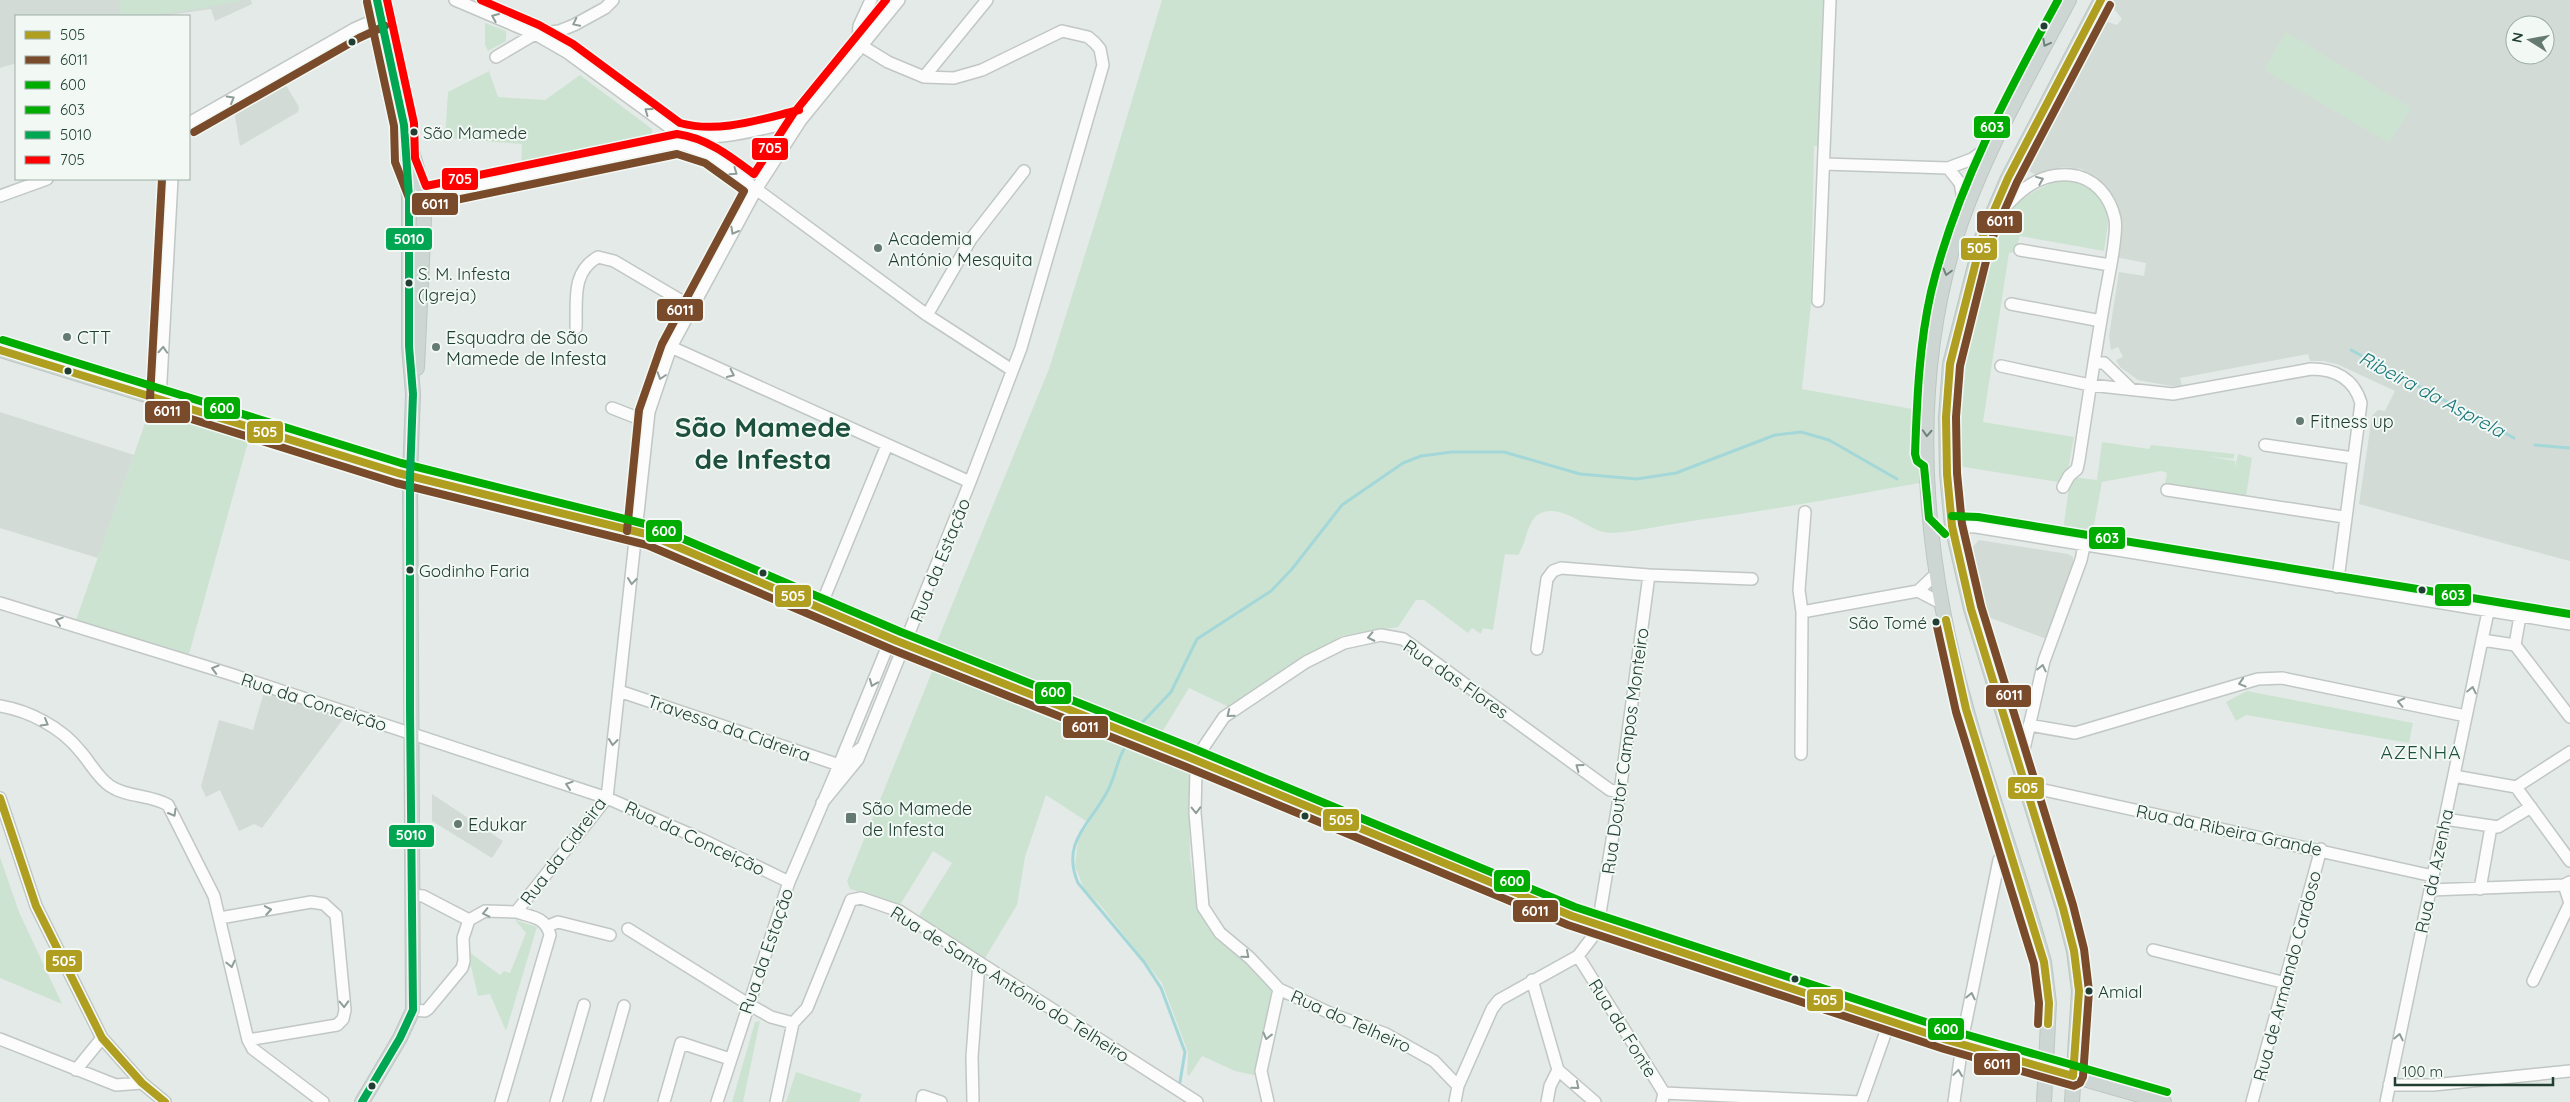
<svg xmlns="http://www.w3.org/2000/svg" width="2570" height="1102" font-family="Quicksand,sans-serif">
	<rect width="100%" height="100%" fill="#e4eae7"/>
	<path fill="#d2dbd6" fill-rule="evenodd" d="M0 0H251L252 4 215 21 211 9 162 16H16V63L0 68Z
		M2114 0H2570V561L2359 504 2372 416 2378 410 2385 411 2395 391 2337 364 2323 361H2310L2308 354 2180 378 2182 386H2171L2138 380 2120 367 2116 360 2123 357 2118 347 2111 350 2109 336 2119 272 2144 276 2146 263 2115 257 2120 223 2114 197 2097 177 2082 169 2063 167 2036 175 2029 171 2028 165 2100 24 2108 22 2117 25 2122 19 2111 5ZM2515 25H2545V55H2515Z
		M284 82 299 107 298 112 240 146 234 110Z
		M0 412 134 455 98 558 0 528Z
		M1979 540 2068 554 2073 557V564L2047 639 1983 615 1966 554Z
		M264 692 344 718 262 828 254 824 239 831 220 790 206 797 201 786 219 720 253 730Z
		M432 794 503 841 492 858 432 821Z"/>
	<path fill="#cde3d2" d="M119 0H239V2L149 16H121Z
		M1162 0H1823L1819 146H1814L1811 304 1802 389 1918 410 1920 483C1846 496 1773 510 1698 520 1669 524 1641 531 1612 533 1591 535 1566 503 1541 513 1527 518 1527 543 1518 555L1505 554 1493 630 1483 628 1481 634 1472 628 1468 633 1424 600H1416L1398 627 1341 636 1233 709 1189 688 1159 737 936 644 1049 369 1102 200Z
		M485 23 506 31V41L488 51 485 45Z
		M2286 32 2411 108 2389 143 2264 70Z
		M489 71 498 97 545 100 580 75 652 129 653 144 521 171 522 144 445 138 448 92Z
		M2060 179C2083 178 2108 197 2108 223 2107 232 2105 242 2104 251L2020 236 2015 252 2009 253 1983 422 2074 437 2068 470 2058 482 1958 466C1955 392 1963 315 1994 247 2000 233 2007 216 2017 204 2027 193 2047 186 2060 179Z
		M151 406 250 435 189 654 76 620Z
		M2102 442 2149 449 2151 445 2235 454 2233 459 2208 456 2235 461V468L2238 454 2252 458 2246 497 2165 484 2167 473 2161 471 2102 482 2092 535 2063 530 2070 480 2073 477 2097 480Z
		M936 662 1189 770 1190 858 1198 910 1217 934 1257 969 1275 990 1258 1076 1235 1071 1202 1056 1189 1076 1187 1074 1188 1052 1162 983 1101 906 1084 889 1075 866 1078 839 1089 823 1046 795 1025 857 1017 905 985 958 917 919 952 863 933 851 900 905 850 889 847 881Z
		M2247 691 2413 723 2409 743 2246 715 2236 721 2226 702Z
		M0 857 19 912 62 1004 0 978Z
		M515 920 537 927 506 1031 490 994 478 996 471 966 468 969 469 952 500 975 504 971 510 973 526 933Z
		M760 1021 743 1102H732L755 1022Z
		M796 1072 862 1094 859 1102H786Z"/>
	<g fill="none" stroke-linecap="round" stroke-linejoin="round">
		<path stroke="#a4d7d8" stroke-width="3" d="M2351 350 2514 438
			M2535 445 2570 448
			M1137 728 1171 692 1197 639 1271 591 1292 569 1342 505 1403 463 1421 456 1452 452H1504L1580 474 1637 479 1676 473 1775 435 1801 432 1829 440 1897 479
			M1127 744C1117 758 1116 775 1108 790 1092 823 1060 841 1078 883L1144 962 1161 988 1185 1052 1180 1082"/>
		<defs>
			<path id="minor" d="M455 0 535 34 568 53 676 132C709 146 766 127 801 120
				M857 52 859 26 871 0
				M496 57 535 34 559 31 574 25 605 8 613 0
				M924 77 987 0
				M189 123 354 29 381 17
				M1824 164 1948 168 1972 159 1993 144
				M1948 168 1960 183 1965 209
				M410 175 417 192 425 196 666 145H686L710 155 927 315 1012 370
				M0 196 47 179
				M1993 222C2012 197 2035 172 2070 175 2094 177 2110 196 2115 219 2118 235 2107 284 2104 302 2095 355 2087 407 2079 460L2077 469 2069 476 2063 487
				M2020 250 2110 265
				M1818 301 1830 0
				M2011 304 2101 321
				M927 315 971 239 1024 171
				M576 328C577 301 571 272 598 257L614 261 692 307
				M671 347 970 482
				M2094 362 2104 363 2131 389
				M2001 366 2090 385 2173 394 2311 369C2334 369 2354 378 2361 403L2337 587
				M160 399 172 179
				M612 408 648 422
				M2265 445 2353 458
				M2167 490 2344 517
				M1805 512 1799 590 1802 612 1918 591 1936 574
				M1952 526 1976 527 2570 624
				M1918 591 1941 603
				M0 603 230 674 607 798 703 840 789 882
				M820 608 887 445
				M2488 612 2482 640 2515 645 2520 616
				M2515 645 2570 717
				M1537 649 1547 579 1553 571 1561 568 1649 575 1752 579
				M619 691 839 765 891 638
				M0 706C29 711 61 727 80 751 90 762 97 777 110 786 128 798 150 794 168 805L214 896 248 1040 253 1049 323 1102
				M2029 725 2075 733 2258 679 2282 678 2466 716
				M1801 754 1802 612
				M2020 767 2044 661 2081 560 2084 546
				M2454 776 2516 787 2570 752
				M2026 786 2433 876
				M2516 787 2570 861
				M0 798 36 906 102 1038 142 1083 165 1102
				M822 803 858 759 970 482 1021 348 1103 65 1100 49 1095 43 1088 37 1062 31 982 70 954 78 924 77 888 62 862 46
				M2445 819 2498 827 2531 807
				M2480 889 2491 827
				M2430 890 2564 885 2570 882
				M412 895 423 896 469 920
				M220 918 311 902 324 904 336 915 345 1010 343 1019 337 1025 248 1040
				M548 926 558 922 610 935
				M628 929 748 1004 771 1017 793 1023 807 1008 851 900 861 898 899 911 1197 1102
				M2153 950 2286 983
				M1578 956 1656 1080 1664 1093 1662 1102
				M1532 980 1558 1070 1550 1086 1547 1102
				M2533 981 2570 903 2564 885
				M413 1010 425 1011 428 1009 462 968 464 961 463 938 469 920 485 911 516 912 607 798 649 412 671 347 757 188 801 120 899 0
				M0 1039 116 1085 142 1083
				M76 1070 102 1038
				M1558 1070 1595 1102
				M2389 1085H2433L2570 1071
				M1458 1086 1434 1061 1386 1034 1334 1015 1279 989 1250 958 1220 933 1203 907 1195 813 1196 769 1199 754 1224 717 1306 662 1344 643 1381 635 1403 639 1610 790 1620 792
				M1664 1093 1861 1102
				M501 1102 550 935C546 917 532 917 516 912
				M556 1102 584 1005
				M597 1102 624 1006
				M664 1102 681 1043 730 1059
				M717 1102 789 882 839 765 861 748
				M776 1102 793 1023
				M922 1102 923 1096 941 1102
				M973 1102 972 1057 979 962
				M1268 1102 1261 1071 1279 989
				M1455 1102 1458 1086 1492 1009 1499 1000 1578 956 1594 935 1598 925 1620 792 1649 575
				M1861 1102 1890 1020
				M1954 1102 1964 1031 1999 860 2008 843
				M2252 1102 2321 849
				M2386 1102 2482 640"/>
			<path id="major" d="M377 0 399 106 425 196 417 368
				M0 350 398 473 650 535 897 641
				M1188 757 1598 925 1947 1040 2164 1102
				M362 1102 400 1038 413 1010 410 477 413 394 409 346V197L404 125
				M2044 1102 2049 1003 2044 962C2021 878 1990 795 1967 711 1923 558 1908 391 1956 237 1983 154 2028 77 2069 0
				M2072 1102 2079 991 2074 951 2063 908 1971 609 1952 526 1947 474 1946 417 1950 364 1982 238 2008 178 2101 0"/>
		</defs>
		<use href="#minor" stroke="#c1c7c4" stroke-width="14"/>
		<use href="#major" stroke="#bcc6c2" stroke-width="16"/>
		<use href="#minor" stroke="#fbfcfb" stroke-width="11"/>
		<use href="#major" stroke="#cdd6d3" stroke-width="14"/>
		<defs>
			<path id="major-bridge" d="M897 641 1188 757"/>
		</defs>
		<use href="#major-bridge" stroke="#bcc6c2" stroke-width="16" stroke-linecap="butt"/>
		<use href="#major-bridge" stroke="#cdd6d3" stroke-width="14"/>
		<defs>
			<path id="bus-1" d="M0 350 398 473 650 535 897 641 1188 757 1572 916 1947 1040 2073 1076 2079 991 2074 951 2063 908 1971 609 1952 526 1947 474 1946 417 1950 364 1982 238 2008 178 2101 0
				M1946 620 1966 709 2044 962 2049 1003 2048 1024
				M0 798 36 906 102 1038 142 1083 165 1102"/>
			<path id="bus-2" d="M367 2 394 126 395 162 409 198 421 205 427 206 677 154 705 163 744 191 662 344 639 410 627 531
				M194 132 359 38 385 26
				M162 179 150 398 152 404 156 408 396 483 647 545 893 650 1184 766 1568 925 1944 1049 2074 1086 2080 1083 2083 1077 2089 991 2084 949 2073 905 1981 606 1962 524 1957 473 1956 417 1960 366 1991 241 2017 182 2110 5
				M1936 622 1956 712 2034 964 2039 1003 2038 1024"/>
			<path id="bus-3" d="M3 340 401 463 653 526 901 632 1192 748 1575 907 1950 1030 2167 1092"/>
			<path id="bus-4" d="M1952 516 1978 517 2570 614
				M1945 534 1929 518 1924 466 1917 461 1915 454C1917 400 1919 345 1931 292 1956 188 2007 94 2058 0"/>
			<path id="bus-5" d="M362 1102 400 1038 413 1010 410 709V477L413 394 409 346V197L404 125 377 0"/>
			<path id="bus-6" d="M387 0 414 123 415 158 426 186 677 134C707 138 730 156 754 174L793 114 886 0
				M481 0 539 25 573 44 680 123C719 134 761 119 799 110"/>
		</defs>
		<use href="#bus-1" stroke="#f2f9f5" stroke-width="11"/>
		<use href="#bus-2" stroke="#f2f9f5" stroke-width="11"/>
		<use href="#bus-3" stroke="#f2f9f5" stroke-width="11"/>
		<use href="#bus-4" stroke="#f2f9f5" stroke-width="11"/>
		<use href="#bus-5" stroke="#f2f9f5" stroke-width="11"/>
		<use href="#bus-6" stroke="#f2f9f5" stroke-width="11"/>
		<use href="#bus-1" stroke="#af9e20" stroke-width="8"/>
		<use href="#bus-2" stroke="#7a4b2a" stroke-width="8"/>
		<use href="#bus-3" stroke="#00ac00" stroke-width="8"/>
		<use href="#bus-4" stroke="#00ac00" stroke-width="8"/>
		<use href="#bus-5" stroke="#00a651" stroke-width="8"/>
		<use href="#bus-6" stroke="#f00" stroke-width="8"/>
	</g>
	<defs><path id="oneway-chevron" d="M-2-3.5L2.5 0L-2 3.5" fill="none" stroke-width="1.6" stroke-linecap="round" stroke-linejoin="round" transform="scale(1.25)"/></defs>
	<g stroke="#8e9d97">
		<use href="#oneway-chevron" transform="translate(495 17) rotate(-157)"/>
		<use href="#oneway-chevron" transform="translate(576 23) rotate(154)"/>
		<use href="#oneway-chevron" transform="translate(231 99) rotate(-30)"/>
		<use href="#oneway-chevron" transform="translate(648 111) rotate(-144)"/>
		<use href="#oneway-chevron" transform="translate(734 172) rotate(35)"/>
		<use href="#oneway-chevron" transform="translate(2040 180) rotate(-22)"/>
		<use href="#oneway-chevron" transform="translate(734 231) rotate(119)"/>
		<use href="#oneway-chevron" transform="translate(163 350) rotate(-87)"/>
		<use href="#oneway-chevron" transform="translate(731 374) rotate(25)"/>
		<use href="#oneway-chevron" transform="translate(661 376) rotate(108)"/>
		<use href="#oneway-chevron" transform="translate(632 581) rotate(97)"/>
		<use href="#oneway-chevron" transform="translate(59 621) rotate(-162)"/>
		<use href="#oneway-chevron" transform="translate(1371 637) rotate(168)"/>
		<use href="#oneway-chevron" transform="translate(2042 668) rotate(-77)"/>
		<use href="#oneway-chevron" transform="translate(215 669) rotate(-164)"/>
		<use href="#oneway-chevron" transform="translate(873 683) rotate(112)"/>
		<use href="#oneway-chevron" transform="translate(2242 683) rotate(164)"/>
		<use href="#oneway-chevron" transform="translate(2472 690) rotate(-78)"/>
		<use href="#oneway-chevron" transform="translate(2401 702) rotate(-168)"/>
		<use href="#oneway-chevron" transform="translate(1230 714) rotate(141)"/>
		<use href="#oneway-chevron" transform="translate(45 723) rotate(30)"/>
		<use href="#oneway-chevron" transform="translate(613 742) rotate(96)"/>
		<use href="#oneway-chevron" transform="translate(1579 767) rotate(-144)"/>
		<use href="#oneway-chevron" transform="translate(569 785) rotate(-162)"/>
		<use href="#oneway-chevron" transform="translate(1196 810) rotate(89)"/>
		<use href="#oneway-chevron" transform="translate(173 813) rotate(60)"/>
		<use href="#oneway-chevron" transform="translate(268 910) rotate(-10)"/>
		<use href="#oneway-chevron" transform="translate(486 913) rotate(167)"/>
		<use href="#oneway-chevron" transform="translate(1246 955) rotate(41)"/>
		<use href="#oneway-chevron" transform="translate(231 964) rotate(77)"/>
		<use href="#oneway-chevron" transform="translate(1971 996) rotate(-78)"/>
		<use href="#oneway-chevron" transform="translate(344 1004) rotate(88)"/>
		<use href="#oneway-chevron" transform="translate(1267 1036) rotate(104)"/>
		<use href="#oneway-chevron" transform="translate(2399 1037) rotate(-78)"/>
		<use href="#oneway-chevron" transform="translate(1958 1073) rotate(-82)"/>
		<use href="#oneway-chevron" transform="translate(1576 1086) rotate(40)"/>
	</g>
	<g stroke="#6e827b">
		<use href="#oneway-chevron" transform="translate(2046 43) rotate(118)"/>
		<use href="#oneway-chevron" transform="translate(1947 272) rotate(105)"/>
		<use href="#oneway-chevron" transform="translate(1927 433) rotate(93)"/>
	</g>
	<g fill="#213e33" stroke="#f2f9f5" stroke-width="2">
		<circle cx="2044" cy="26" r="4.5"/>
		<circle cx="352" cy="42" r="4.5"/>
		<circle cx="414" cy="132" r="4.5"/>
		<circle cx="409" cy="283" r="4.5"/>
		<circle cx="68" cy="371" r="4.5"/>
		<circle cx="410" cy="570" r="4.5"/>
		<circle cx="763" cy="573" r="4.5"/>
		<circle cx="2422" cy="590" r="4.5"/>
		<circle cx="1936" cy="622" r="4.5"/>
		<circle cx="1305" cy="816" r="4.5"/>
		<circle cx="1795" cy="979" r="4.5"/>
		<circle cx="2089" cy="991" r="4.5"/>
		<circle cx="372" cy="1086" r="4.5"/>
	</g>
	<g fill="#657a72" stroke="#f2f9f5" stroke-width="2">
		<circle cx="878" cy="248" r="5"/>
		<circle cx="67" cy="337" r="5"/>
		<circle cx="436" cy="347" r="5"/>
		<circle cx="2300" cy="421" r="5"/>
		<rect x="845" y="812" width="12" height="12" rx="2.5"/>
		<circle cx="458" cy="824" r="5"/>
	</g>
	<g text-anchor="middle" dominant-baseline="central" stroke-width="4" stroke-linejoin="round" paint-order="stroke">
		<g font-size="17" fill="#213e33" stroke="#f2f9f5" text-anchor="start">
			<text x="423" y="132">São Mamede</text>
			<text x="418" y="273">S. M. Infesta<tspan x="418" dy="21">(Igreja)</tspan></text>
			<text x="419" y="570">Godinho Faria</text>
			<text x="1927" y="622" text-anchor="end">São Tomé</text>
			<text x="2098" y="991">Amial</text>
		</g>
		<g font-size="18" fill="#213e33" stroke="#f2f9f5" text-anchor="start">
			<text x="888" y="238">Academia<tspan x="888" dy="21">António Mesquita</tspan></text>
			<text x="77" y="337">CTT</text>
			<text x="446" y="337">Esquadra de São<tspan x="446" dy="21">Mamede de Infesta</tspan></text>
			<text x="2310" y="421">Fitness up</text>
			<text x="862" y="808">São Mamede<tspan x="862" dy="21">de Infesta</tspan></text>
			<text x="468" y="824">Edukar</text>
		</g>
		<g font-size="18" fill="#213e33" stroke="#f2f9f5">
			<text transform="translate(940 560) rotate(-68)">Rua da Estação</text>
			<text transform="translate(1456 679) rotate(35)">Rua das Flores</text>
			<text transform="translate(314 702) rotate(18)">Rua da Conceição</text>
			<text transform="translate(729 728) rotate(19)">Travessa da Cidreira</text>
			<text transform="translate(1625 751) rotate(-82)">Rua Doutor Campos Monteiro</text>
			<text transform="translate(2229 830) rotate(12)">Rua da Ribeira Grande</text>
			<text transform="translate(695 838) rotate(25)">Rua da Conceição</text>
			<text transform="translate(563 851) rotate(-53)">Rua da Cidreira</text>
			<text transform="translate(2434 871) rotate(-78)">Rua da Azenha</text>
			<text transform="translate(766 951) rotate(-71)">Rua da Estação</text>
			<text transform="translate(2287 976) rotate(-75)">Rua de Armando Cardoso</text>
			<text transform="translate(1010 984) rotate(32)">Rua de Santo António do Telheiro</text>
			<text transform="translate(1351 1021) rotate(24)">Rua do Telheiro</text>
			<text transform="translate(1623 1028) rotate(58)">Rua da Fonte</text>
		</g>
		<g font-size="19" font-style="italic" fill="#1a767b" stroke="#f2f9f5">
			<text transform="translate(2432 394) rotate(28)">Ribeira da Asprela</text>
		</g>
		<g font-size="19" letter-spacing="1" fill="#1d503e" stroke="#f2f9f5">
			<text x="2421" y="752">AZENHA</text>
		</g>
		<g font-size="28" font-weight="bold" fill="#1d503e" stroke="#f2f9f5">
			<text x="763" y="426">São Mamede<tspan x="763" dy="32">de Infesta</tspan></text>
		</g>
	</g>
	<g stroke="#f2f9f5" stroke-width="2">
		<rect x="1973" y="115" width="38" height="24" rx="5" fill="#00ac00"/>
		<rect x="751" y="137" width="38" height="24" rx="5" fill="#f00"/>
		<rect x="441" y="167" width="38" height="24" rx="5" fill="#f00"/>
		<rect x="411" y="192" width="48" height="24" rx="5" fill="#7a4b2a"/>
		<rect x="1976" y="210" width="47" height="24" rx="5" fill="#7a4b2a"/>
		<rect x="385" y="227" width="48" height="24" rx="5" fill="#00a651"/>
		<rect x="1960" y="237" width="38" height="24" rx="5" fill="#af9e20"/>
		<rect x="656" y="298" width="48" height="24" rx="5" fill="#7a4b2a"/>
		<rect x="203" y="396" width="38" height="24" rx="5" fill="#00ac00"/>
		<rect x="144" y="400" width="47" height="24" rx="5" fill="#7a4b2a"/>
		<rect x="246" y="420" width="38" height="24" rx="5" fill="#af9e20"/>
		<rect x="645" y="519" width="38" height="24" rx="5" fill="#00ac00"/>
		<rect x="2088" y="526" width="38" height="24" rx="5" fill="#00ac00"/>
		<rect x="2434" y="583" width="38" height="24" rx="5" fill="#00ac00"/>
		<rect x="774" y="584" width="38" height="24" rx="5" fill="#af9e20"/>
		<rect x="1034" y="681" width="38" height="24" rx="5" fill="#00ac00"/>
		<rect x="1985" y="684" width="47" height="24" rx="5" fill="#7a4b2a"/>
		<rect x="1062" y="715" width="47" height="24" rx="5" fill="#7a4b2a"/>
		<rect x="2007" y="776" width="38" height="24" rx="5" fill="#af9e20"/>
		<rect x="1322" y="808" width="38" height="24" rx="5" fill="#af9e20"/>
		<rect x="388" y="824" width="47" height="24" rx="5" fill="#00a651"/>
		<rect x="1493" y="869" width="38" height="24" rx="5" fill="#00ac00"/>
		<rect x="1512" y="899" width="47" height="24" rx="5" fill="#7a4b2a"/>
		<rect x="45" y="949" width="38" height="24" rx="5" fill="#af9e20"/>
		<rect x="1806" y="988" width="38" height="24" rx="5" fill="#af9e20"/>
		<rect x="1927" y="1017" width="38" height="24" rx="5" fill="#00ac00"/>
		<rect x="1973" y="1052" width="48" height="24" rx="5" fill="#7a4b2a"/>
	</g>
	<g font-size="14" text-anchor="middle" font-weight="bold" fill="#fff">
		<text x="1992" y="132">603</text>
		<text x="770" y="153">705</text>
		<text x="460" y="184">705</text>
		<text x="435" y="209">6011</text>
		<text x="2000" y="226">6011</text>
		<text x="409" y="244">5010</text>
		<text x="1979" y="253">505</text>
		<text x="680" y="315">6011</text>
		<text x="222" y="413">600</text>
		<text x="167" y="416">6011</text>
		<text x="265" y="437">505</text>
		<text x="664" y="536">600</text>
		<text x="2107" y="543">603</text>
		<text x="2453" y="600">603</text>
		<text x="793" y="601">505</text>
		<text x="1053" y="697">600</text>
		<text x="2009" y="700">6011</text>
		<text x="1085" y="732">6011</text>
		<text x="2026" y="793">505</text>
		<text x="1341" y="825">505</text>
		<text x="411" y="840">5010</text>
		<text x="1512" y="886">600</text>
		<text x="1535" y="916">6011</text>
		<text x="64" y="966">505</text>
		<text x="1825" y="1005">505</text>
		<text x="1946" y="1034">600</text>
		<text x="1997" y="1069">6011</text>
	</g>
	<rect x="15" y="15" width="175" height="165" fill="#f2f9f5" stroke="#9eaea7"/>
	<rect x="25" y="31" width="25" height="8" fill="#af9e20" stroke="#9eaea7"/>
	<text x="60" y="40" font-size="15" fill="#213e33">505</text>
	<rect x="25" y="56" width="25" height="8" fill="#7a4b2a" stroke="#9eaea7"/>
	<text x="60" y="65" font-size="15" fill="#213e33">6011</text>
	<rect x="25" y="81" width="25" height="8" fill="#00ac00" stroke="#9eaea7"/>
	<text x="60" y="90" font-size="15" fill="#213e33">600</text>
	<rect x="25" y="106" width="25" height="8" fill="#00ac00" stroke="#9eaea7"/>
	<text x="60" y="115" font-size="15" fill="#213e33">603</text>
	<rect x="25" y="131" width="25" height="8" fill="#00a651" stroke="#9eaea7"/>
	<text x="60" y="140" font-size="15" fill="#213e33">5010</text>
	<rect x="25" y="156" width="25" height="8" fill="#ff0000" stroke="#9eaea7"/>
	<text x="60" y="165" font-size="15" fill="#213e33">705</text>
	<g transform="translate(2530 40) rotate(281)"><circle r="24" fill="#f2f9f5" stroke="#9eaea7"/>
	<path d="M0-4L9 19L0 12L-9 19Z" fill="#657a72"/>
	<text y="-8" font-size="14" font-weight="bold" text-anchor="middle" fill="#213e33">N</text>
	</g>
	<path d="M2395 1077v8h158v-8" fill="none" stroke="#213e33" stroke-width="2.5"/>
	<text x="2402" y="1077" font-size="15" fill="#213e33" stroke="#f2f9f5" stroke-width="4" paint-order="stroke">100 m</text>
</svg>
